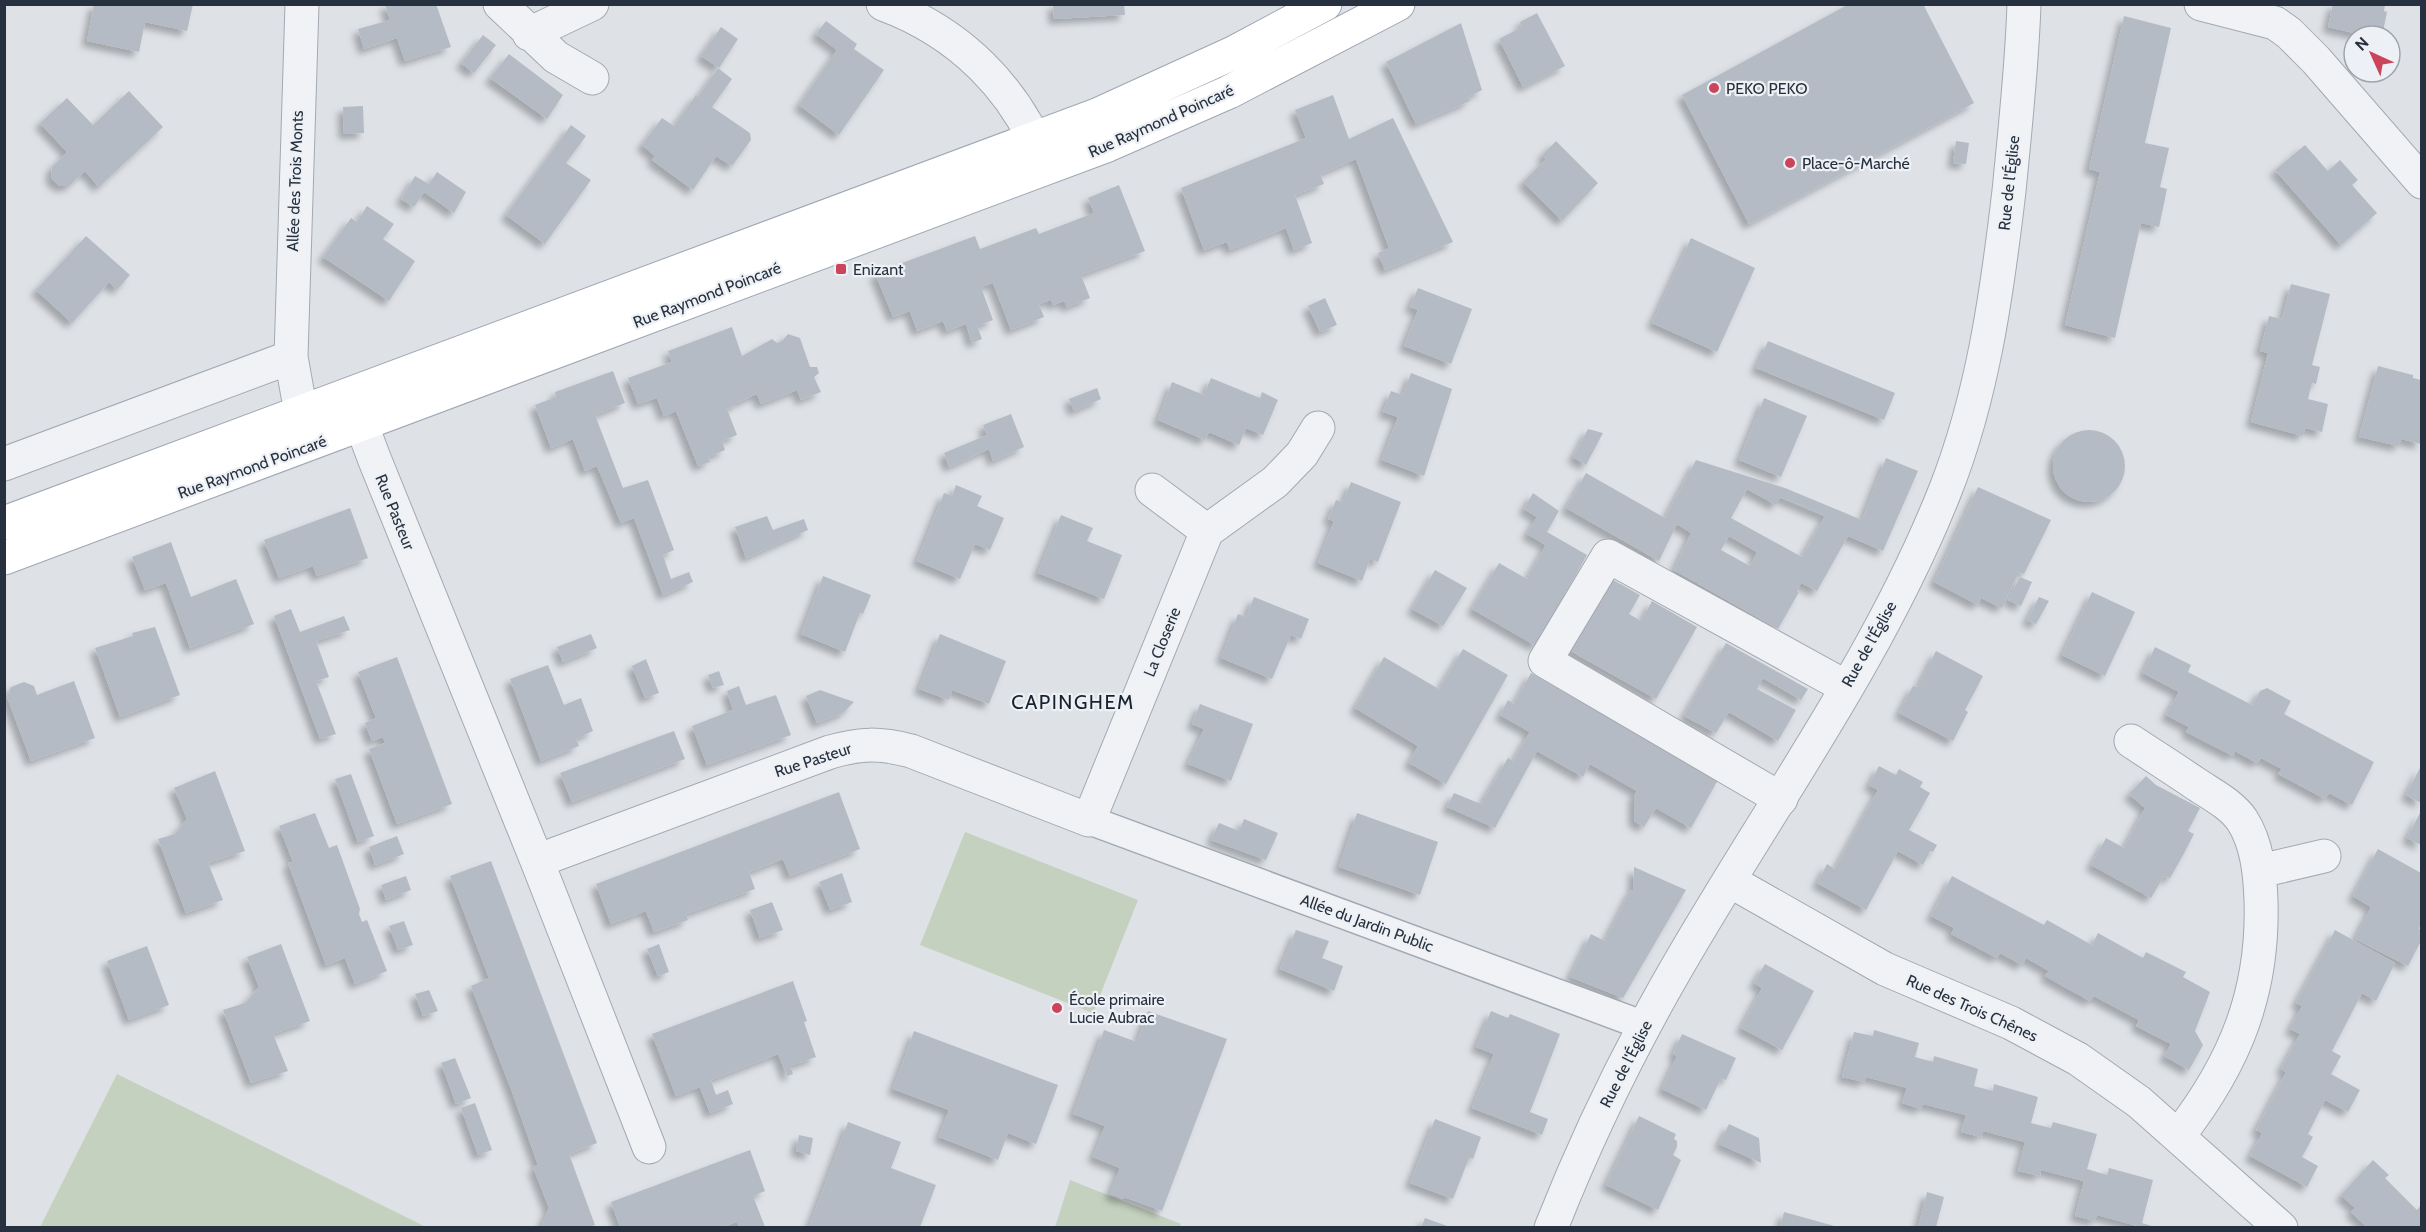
<svg xmlns="http://www.w3.org/2000/svg" width="2426" height="1232" font-family="Cabin,sans-serif">
	<defs>
		<filter id="shadow"><feDropShadow dx="-5.5" dy="5.5" stdDeviation="3" flood-color="#0004"/></filter>
	</defs>
	<rect width="100%" height="100%" fill="#dee2e7"/>
	<path fill="#c4d1bf" d="M965 832 1138 900 1093 1013 920 945Z
		M117 1074 426 1227H40Z
		M1070 1180 1181 1224 1179 1228 1055 1227Z"/>
	<path fill="#b5bbc4" fill-rule="evenodd" filter="url(#shadow)" d="M94 4H193L187 31 145 22 139 52 87 41Z
		M385 4H436L451 47 405 61 397 38 364 49 358 29 390 20Z
		M1053 4H1124L1125 15 1054 19Z
		M1849 4H1923L1974 103 1749 224 1682 95Z
		M2333 4H2385L2384 11 2387 12 2382 36H2367L2328 27Z
		M1537 13 1565 66 1523 87 1499 39 1522 27 1520 22Z
		M2124 16 2171 28 2145 143 2169 148 2160 187 2167 189 2159 227 2141 223 2115 338 2065 325 2100 172 2089 169Z
		M826 21 857 44 854 49 884 70 839 135 799 105 837 50 816 34Z
		M1461 23 1482 90 1468 97 1470 101 1416 124 1386 62Z
		M721 27 738 39 719 68 701 56Z
		M483 35 496 45 474 73 461 63Z
		M509 54 563 95 547 119 490 78Z
		M718 68 732 79 712 107 750 133 751 140 732 166 716 156 693 190 652 160 655 156 642 145 662 118 674 126 696 95 698 97Z
		M129 91 163 127 99 187 85 171 69 186H59L51 178 52 167 67 152 40 123 67 98 93 125Z
		M1333 95 1349 139 1393 118 1453 242 1385 270 1378 253 1389 248 1356 159 1320 174 1324 184 1295 195 1312 243 1294 250 1286 228 1230 250 1227 242 1204 250 1181 188 1306 138 1295 110Z
		M363 106 364 133 344 134 343 107Z
		M571 125 586 136 566 163 591 180 545 244 506 215Z
		M1556 141 1598 183 1562 221 1523 182 1546 159 1542 155Z
		M1956 141 1969 143 1966 164 1953 163Z
		M2305 145 2328 171 2340 160 2358 180 2352 185 2377 213 2341 245 2275 170Z
		M437 172 466 192 454 213 424 192 414 207 401 199 415 176 429 184Z
		M1119 185 1145 251 1081 275 1090 298 1067 307 1064 301 1053 305 1051 300 1039 304 1044 317 1011 330 993 283 981 287 993 320 977 326 982 339 972 343 966 324 947 331 943 321 917 331 910 311 893 317 875 273 975 236 980 249 1036 228 1039 234 1094 213 1088 198Z
		M367 206 394 224 383 239 415 261 389 301 323 257 351 218 357 222Z
		M86 236 130 275 117 290 109 282 72 323 36 290Z
		M1691 238 1755 268 1717 352 1652 323Z
		M2291 284 2330 294 2312 365 2320 367 2316 384 2312 383 2308 399 2328 404 2322 432 2305 428 2303 436 2251 422 2268 353 2260 351 2269 316 2282 319Z
		M1418 288 1472 309 1451 364 1404 346 1418 310 1410 307Z
		M1325 298 1337 325 1320 332 1308 306Z
		M732 327 742 356 772 339 777 343 782 341 788 334 800 338 810 367H817L819 373 814 377 821 392 801 400 797 390 761 404 757 394 736 403V405L727 409 737 435 722 441 725 450 708 457 710 462 698 466 676 411 664 416 657 398 638 404 628 378 672 362 668 351Z
		M1768 341 1895 393 1884 420 1756 368Z
		M2378 366 2413 375V378L2421 380V444L2401 439 2399 446 2359 437Z
		M613 371 625 403 595 415 623 488 648 480 674 550 663 555 671 579 689 572 693 582 663 595 634 518 621 523 597 466 585 471 573 439 551 448 535 405 556 397 555 392Z
		M1411 373 1452 389 1424 476 1382 460 1398 417 1383 412 1391 391 1403 395Z
		M1211 378 1260 398 1262 392 1278 400 1263 435 1246 428 1239 445 1209 432 1205 440 1158 420 1172 382 1204 395Z
		M1097 388 1101 399 1074 411 1069 399Z
		M1764 398 1807 416 1781 477 1739 460Z
		M1011 414 1024 447 993 461 989 449 949 467 944 453 987 435 983 425Z
		M1588 429 1603 433 1586 465 1573 457Z
		M2053 466a36 36 0 1 1 72 0a36 36 0 1 1-72 0Z
		M1886 458 1918 471 1883 551 1848 536 1817 591 1801 583 1797 591 1799 592 1778 629 1674 570 1691 533 1677 524 1659 561 1566 508 1586 473 1665 518 1696 460 1785 488 1862 520ZM1747 489 1776 505 1780 497 1825 516 1802 557 1731 518ZM1729 536 1757 552 1750 566 1721 550Z
		M1351 482 1401 502 1378 562 1370 559 1362 581 1318 563 1334 521 1328 519 1336 500 1343 502Z
		M956 485 982 496 977 506 1004 518 990 550 975 544 960 579 917 561 944 493 952 496Z
		M1978 487 2051 520 2024 574 2019 572 2002 608 1981 598 1978 605 1934 582Z
		M1533 493 1559 511 1547 532 1587 555 1536 646 1472 609 1499 563 1527 579 1546 545 1527 534 1537 517 1524 509Z
		M350 508 368 558 317 576 313 566 279 578 264 540Z
		M1061 515 1093 528 1087 541 1122 555 1104 599 1038 573Z
		M767 516 773 530 804 519 808 530 746 558 735 527Z
		M171 542 191 597 236 579 254 624 190 648 166 583 145 590 132 557Z
		M1435 570 1467 588 1443 626 1412 609Z
		M823 576 871 595 863 614 860 613 845 652 801 634Z
		M1608 577 1640 595 1629 614 1641 621 1652 601 1697 627 1656 699 1567 649Z
		M2020 577 2032 582 2021 606 2008 600Z
		M2092 592 2135 612 2105 676 2062 655Z
		M1254 597 1309 619 1301 639 1291 635 1272 679 1221 658 1238 614 1246 617Z
		M2039 597 2049 601 2036 624 2027 620Z
		M291 609 300 632 344 616 350 630 316 641 329 677 316 681 336 734 320 739 274 616Z
		M155 627 180 695 120 717 95 648 133 636 132 633Z
		M591 634 597 648 563 662 557 647Z
		M940 634 1006 661 989 704 952 690 949 700 919 689Z
		M1726 643 1808 689 1801 700 1763 678 1757 689 1796 710 1778 741 1729 712 1716 733 1684 716Z
		M2155 647 2191 665 2188 672 2252 705 2260 691 2267 688 2291 701 2284 714 2374 762 2352 805 2329 793 2325 799 2278 774 2282 769 2261 758 2257 763 2235 751 2233 756 2186 732 2189 727 2166 715 2179 692 2143 673Z
		M1463 649 1508 675 1446 784 1409 763 1418 746 1355 708 1384 657 1439 689Z
		M1936 651 1983 676 1965 710 1968 712 1953 741 1899 713 1913 686 1918 687Z
		M397 657 452 804 397 824 369 749 385 743 383 737 372 741 365 723 376 718 358 672Z
		M646 659 659 693 645 698 632 666Z
		M548 665 564 705 581 698 593 731 576 739 579 746 541 761 510 679Z
		M719 671 724 685 713 688 708 675Z
		M1531 673 1718 780 1691 828 1656 808 1644 827 1634 821V796L1637 791 1590 764 1583 777 1537 751 1495 828 1447 807 1454 793 1481 804 1508 758 1513 761 1530 732 1500 715 1508 700 1514 704Z
		M74 681 95 738 31 761 7 697 11 687 24 682 34 686 37 695Z
		M739 686 746 705 776 695 791 735 707 765 692 726 733 710 727 691Z
		M820 690 854 702 843 713 817 723 806 696Z
		M1200 704 1253 724 1231 781 1188 764 1204 729 1192 724Z
		M674 731 685 759 572 802 560 773Z
		M1879 766 1896 775 1899 769 1923 782 1920 787 1930 793 1909 830 1937 845 1933 852 1930 851 1923 865 1898 851 1866 910 1817 883 1827 864 1835 869 1878 790 1869 785Z
		M2421 766V803L2406 795Z
		M215 771 245 851 208 863 223 900 186 913 158 839 175 834 187 819 174 788Z
		M351 774 374 836 358 842 335 779Z
		M2146 776 2156 785 2200 808 2188 831 2194 834 2182 857 2170 878 2164 876 2151 898 2091 865 2106 838 2124 848 2145 808 2129 794Z
		M839 792 860 849 790 876 783 859 749 872 755 889 686 914 688 920 654 932 646 911 611 924 596 884Z
		M2421 811V845L2407 838Z
		M315 813 329 848 337 845 360 909 359 914 362 922 367 920 387 971 355 984 345 958 326 965 288 863 293 862 279 826Z
		M1357 813 1438 842 1420 895 1339 867Z
		M1244 819 1278 833 1266 860 1211 840 1219 823 1239 831Z
		M397 836 404 854 375 865 369 847Z
		M2378 849 2421 873V923L2419 929 2421 930V941L2408 966 2355 939 2371 907 2353 896Z
		M491 861 597 1143 569 1154 595 1225 590 1227H541L549 1208 533 1167 538 1165 511 1089 471 986 489 978 450 876Z
		M1634 867 1686 890 1623 998 1570 977 1591 934 1605 941 1631 890 1633 891Z
		M842 873 852 902 830 910 819 882Z
		M406 876 411 890 386 900 381 885Z
		M1952 876 2044 925 2047 920 2092 945 2098 933 2143 958 2146 952 2186 972 2183 977 2210 992 2195 1031 2203 1045 2189 1070 2164 1056 2171 1044 2136 1026 2139 1020 2094 996 2090 1001 2068 989 2045 976 2049 971 2026 958 2022 965 2000 953 1997 958 1951 934 1954 928 1931 916Z
		M772 902 783 930 760 938 750 910Z
		M404 921 413 945 398 950 389 926Z
		M1296 930 1329 941 1322 958 1343 966 1334 991 1280 969Z
		M2335 930 2395 963 2376 1001 2362 993 2332 1051 2341 1056 2331 1074 2360 1090 2348 1112 2325 1100 2308 1134 2313 1137 2302 1157 2318 1166 2307 1187 2250 1156 2262 1133 2256 1130 2286 1072 2281 1069 2300 1034 2290 1029 2302 1006 2296 1003Z
		M281 944 310 1021 273 1034 288 1071 251 1083 223 1010 245 1003 259 987 247 957Z
		M659 944 669 972 658 976 647 949Z
		M147 946 169 1005 129 1020 107 961Z
		M1765 964 1814 991 1782 1050 1741 1028 1762 988 1754 983Z
		M793 981 807 1021 804 1022 816 1057 790 1066 793 1074 787 1076 778 1054 711 1080 716 1095 728 1090 733 1104 710 1113 700 1087 676 1096 652 1034Z
		M429 990 438 1011 423 1016 415 994Z
		M1148 1011 1227 1039 1162 1211 1124 1197 1123 1199 1110 1194 1120 1168 1093 1157 1105 1126 1073 1114 1104 1030 1137 1042Z
		M1491 1011 1508 1018 1510 1014 1560 1034 1530 1112 1548 1119 1542 1135 1472 1108 1494 1054 1476 1047Z
		M1874 1030 1919 1043 1915 1057 1933 1062 1934 1056 1978 1069 1974 1086 1993 1091 1994 1084 2038 1097 2031 1123 2051 1128 2053 1122 2097 1134 2087 1169 2107 1175 2109 1168 2153 1180 2142 1223 2155 1227H2141L2097 1215 2095 1221 2075 1216 2084 1181 2041 1170 2040 1176 2018 1171 2025 1142 1983 1131 1981 1137 1961 1132 1966 1115 1923 1104 1921 1109 1902 1103 1907 1088 1866 1077 1864 1082 1842 1077 1854 1032 1873 1036Z
		M914 1031 1058 1085 1036 1144 1008 1133 998 1160 939 1137 949 1110 893 1089Z
		M1682 1034 1736 1058 1726 1080 1721 1078 1706 1110 1662 1089 1677 1056 1673 1054Z
		M455 1058 471 1098 456 1104 441 1063Z
		M475 1103 492 1150 478 1155 461 1108Z
		M1639 1116 1676 1134 1674 1139 1677 1141V1147L1673 1155 1681 1160 1658 1210 1606 1185Z
		M1435 1119 1481 1137 1473 1159 1469 1158 1453 1199 1410 1183Z
		M848 1122 901 1142 891 1168 936 1185 920 1227H809Z
		M1729 1124 1759 1138 1761 1163 1719 1144Z
		M799 1135 813 1138 810 1155 796 1151Z
		M750 1150 765 1191 753 1196 765 1227H739L737 1222 721 1227H620L611 1202Z
		M2373 1160 2389 1175 2385 1178 2417 1210 2421 1205V1227H2367L2351 1212 2355 1208 2341 1195Z
		M1927 1192 1944 1197 1936 1227H1918Z
		M1784 1212 1838 1227H1780Z
		M1425 1218 1450 1227H1421Z"/>
	<g fill="none" stroke-linecap="round" stroke-linejoin="round">
		<defs>
			<path id="pedestrian" d="M1089 820 1645 1026"/>
			<path id="minor" d="M302 4 291 357 298 396 314 439
				M500 4 556 57 592 78
				M883 4C959 32 1016 88 1045 164
				M2201 4 2275 23 2289 33 2316 60 2422 182
				M529 34 592 4
				M352 399 374 458 537 861 649 1147
				M4 464 291 357
				M1207 531 1275 482 1302 454 1318 428
				M2131 741C2152 755 2174 769 2196 784 2211 794 2231 804 2242 820 2257 843 2260 873 2261 900 2264 992 2235 1063 2179 1135
				M1781 799 1545 661 1608 556 1846 687
				M537 861 830 752C862 743 879 743 911 751L1089 820 1207 531 1152 490
				M2260 871 2324 856
				M1730 881 1885 969 2011 1023 2078 1059 2139 1102 2281 1228"/>
			<path id="tertiary" d="M1551 1228C1583 1147 1621 1067 1663 992 1756 825 1874 670 1945 491 1983 395 1997 293 2009 191 2015 129 2022 67 2024 4"/>
			<path id="primary" d="M4 523 1097 115 1233 53 1325 4
				M4 558 1108 145 1229 92 1398 4"/>
		</defs>
		<use href="#pedestrian" stroke="#a3a9b1" stroke-width="31"/>
		<use href="#minor" stroke="#a3a9b1" stroke-width="35"/>
		<use href="#tertiary" stroke="#a3a9b1" stroke-width="35"/>
		<use href="#primary" stroke="#9da6b3" stroke-width="35"/>
		<use href="#pedestrian" stroke="#f0f2f6" stroke-width="28"/>
		<use href="#minor" stroke="#f0f2f6" stroke-width="33"/>
		<use href="#tertiary" stroke="#f0f2f6" stroke-width="33"/>
		<use href="#primary" stroke="#fff" stroke-width="33"/>
	</g>
	<g fill="#cc445b" stroke="#edf1f5" stroke-width="2">
		<circle cx="1714" cy="88" r="6"/>
		<circle cx="1790" cy="163" r="6"/>
		<rect x="835" y="263" width="12" height="12" rx="3"/>
		<circle cx="1057" cy="1008" r="6"/>
	</g>
	<g text-anchor="middle" dominant-baseline="central" stroke-width="4.5" stroke-linejoin="round" paint-order="stroke">
		<g font-size="16" fill="#27303e" stroke="#edf1f5" text-anchor="start">
			<text x="1726" y="88">PEKO PEKO</text>
			<text x="1802" y="163">Place-ô-Marché</text>
			<text x="853" y="269">Enizant</text>
			<text x="1069" y="999">École primaire<tspan x="1069" dy="18">Lucie Aubrac</tspan></text>
		</g>
		<g font-size="16" fill="#27303e" stroke="#edf1f5">
			<text transform="translate(1161 121) rotate(-24)">Rue Raymond Poincaré</text>
			<text transform="translate(295 181) rotate(-88)">Allée des Trois Monts</text>
			<text transform="translate(2009 183) rotate(-84)">Rue de l'Église</text>
			<text transform="translate(707 295) rotate(-21)">Rue Raymond Poincaré</text>
			<text transform="translate(252 467) rotate(-20)">Rue Raymond Poincaré</text>
			<text transform="translate(395 512) rotate(68)">Rue Pasteur</text>
			<text transform="translate(1162 642) rotate(-68)">La Closerie</text>
			<text transform="translate(1869 644) rotate(-61)">Rue de l'Église</text>
			<text transform="translate(813 760) rotate(-18)">Rue Pasteur</text>
			<text transform="translate(1367 923) rotate(20)">Allée du Jardin Public</text>
			<text transform="translate(1972 1008) rotate(24)">Rue des Trois Chênes</text>
			<text transform="translate(1626 1064) rotate(-63)">Rue de l'Église</text>
		</g>
		<g font-size="20" letter-spacing="1.5" fill="#1a212e" stroke="#edf1f5">
			<text x="1073" y="702">CAPINGHEM</text>
		</g>
	</g>
	<rect width="2426" height="1232" fill="none" stroke="#27303e" stroke-width="12"/>
	<g transform="translate(2372 54) rotate(315)"><circle r="28" fill="#edf1f5" stroke="#9ea4ac" stroke-width="1.5"/>
	<path d="M0-4.5L10 22L0 15L-10 22Z" fill="#cc445b"/>
	<text y="-9" font-size="16" font-weight="bold" text-anchor="middle" fill="#27303e">N</text>
	</g>
</svg>
